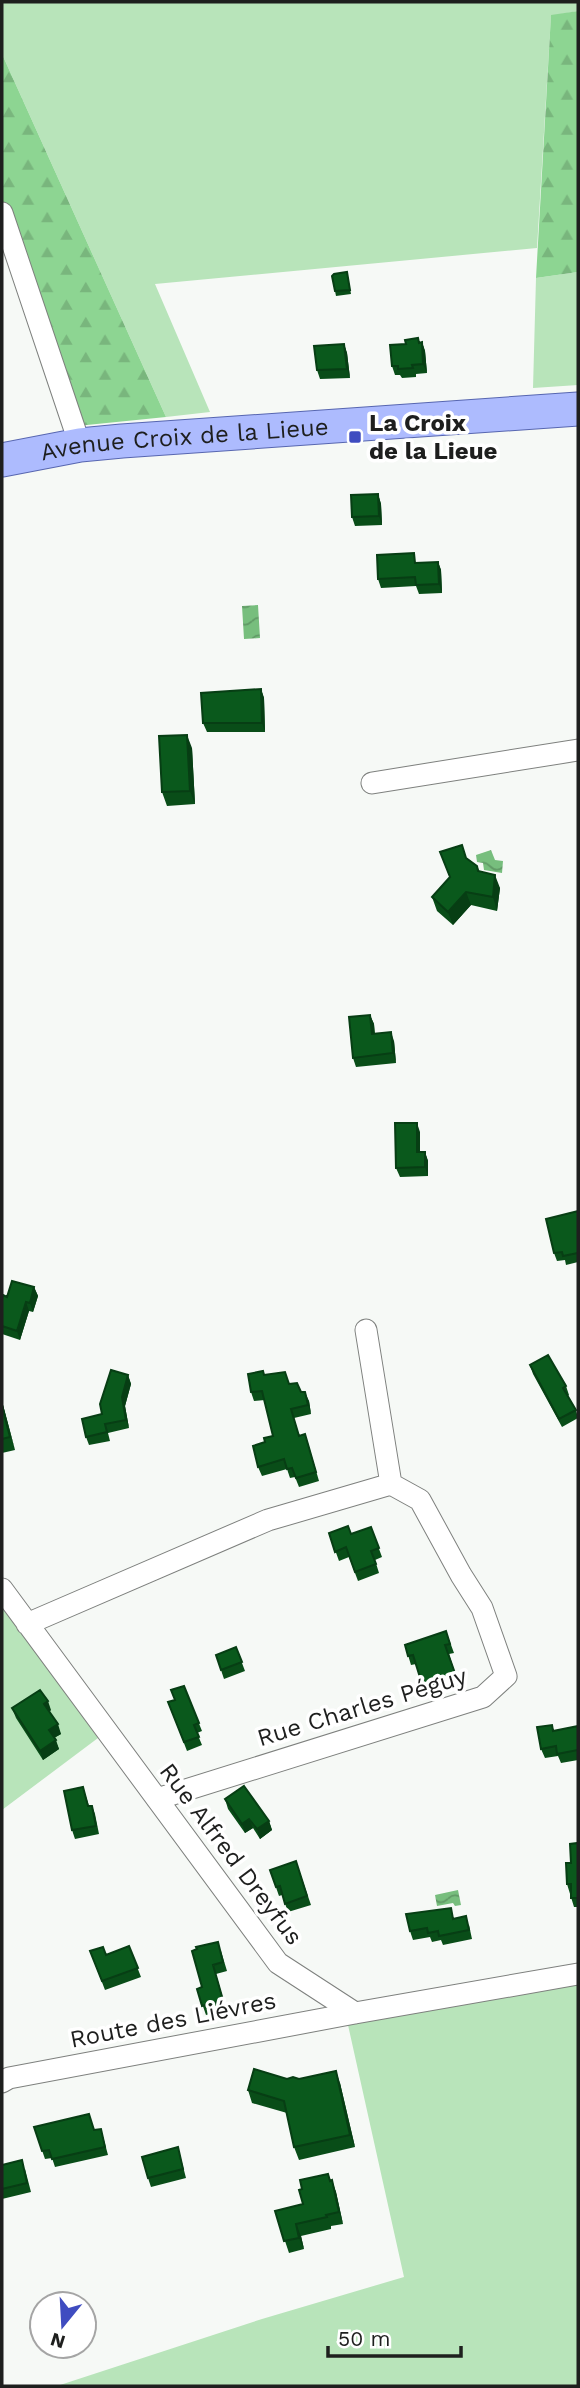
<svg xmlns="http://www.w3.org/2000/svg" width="580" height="2388" font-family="'Work Sans',sans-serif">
	<defs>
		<pattern id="forest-firs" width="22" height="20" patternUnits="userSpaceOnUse" patternTransform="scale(1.75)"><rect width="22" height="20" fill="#8dd592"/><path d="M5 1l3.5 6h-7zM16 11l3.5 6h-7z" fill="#79b67d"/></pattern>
		<pattern id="water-waves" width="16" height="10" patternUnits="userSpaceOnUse" patternTransform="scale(1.75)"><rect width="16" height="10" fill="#77be7d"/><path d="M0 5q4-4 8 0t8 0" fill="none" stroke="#619a66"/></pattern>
	</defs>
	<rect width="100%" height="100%" fill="#f6f9f6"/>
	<path fill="#b8e4ba" d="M2 2H578V11L551 16 537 248 155 284 210 412 166 417 2 54Z
		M578 272V385L533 388 536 278Z
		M2 1604 98 1738 2 1810Z
		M578 1984V2386H57L262 2319 404 2277 348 2025Z"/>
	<path fill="url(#forest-firs)" d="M578 11V272L536 278 551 15Z
		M2 54 166 417 67 427 2 233Z"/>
	<path fill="url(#water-waves)" d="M258 605 260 638 244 639 242 606Z
		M491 850 495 860 503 861 502 873 484 870 483 863 477 862 476 855Z
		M458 1890 461 1905 455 1906 453 1903 437 1906 435 1895Z"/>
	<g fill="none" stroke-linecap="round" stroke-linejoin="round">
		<defs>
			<path id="street" d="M2 213 80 445
				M372 783 578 750
				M366 1330 391 1484
				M2 1589 278 1963 355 2013
				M27 1624 268 1520 391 1484 420 1500 461 1575 482 1608 506 1676 483 1697 157 1799
				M2 2082 9 2078 355 2013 578 1974"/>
			<g id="primary">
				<path id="s1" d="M2 460 80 445 122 441 578 409"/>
			</g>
		</defs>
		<use href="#street" stroke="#7e807e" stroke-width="23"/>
		<use href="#primary" stroke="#5766b0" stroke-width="35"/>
		<use href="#street" stroke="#fff" stroke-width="21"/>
		<use href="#primary" stroke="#adbbfe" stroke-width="33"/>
	</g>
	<path fill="#094d18" d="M347 272 351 294 336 296 335 291Z
		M422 342 425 351 427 373 416 374V377L402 378 400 375H395L392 366 420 343Z
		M344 344 347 353 350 378 320 379 317 370Z
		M378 494 381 504 382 525 355 526 352 517Z
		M438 562 441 570 442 593 419 594 416 586 381 588 378 579 417 563Z
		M261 689 264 698 265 732H207L203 723Z
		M192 748 195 804 167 806 162 792Z
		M467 858 477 866 480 872 500 888 497 911 471 905 453 925 437 911 432 897Z
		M370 1015 374 1024 375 1034 394 1041 396 1063 356 1067 353 1058Z
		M420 1132V1152H425L428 1161V1176L400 1177 396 1168Z
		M578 1211V1262L566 1265 565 1260 557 1261 554 1253Z
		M34 1287 38 1296 33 1312 29 1311 20 1340 2 1334V1299Z
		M530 1365 566 1386 569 1395 568 1396 576 1410 578 1418 562 1427 533 1374Z
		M128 1375 131 1384 125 1406 129 1428 108 1433 110 1441 89 1445 86 1437Z
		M265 1375 290 1384 301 1392 309 1401 311 1414 294 1418 299 1435 308 1443 319 1481 299 1487 295 1477 290 1478 287 1469 262 1476 258 1467 265 1442 273 1436 265 1400 254 1401 251 1392Z
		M2 1401 15 1450 2 1453Z
		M371 1527 382 1557 375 1560 379 1573 358 1581 349 1557 339 1561 329 1533 351 1534Z
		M446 1631 454 1653 449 1654 459 1685 427 1696 416 1664 411 1665 405 1645Z
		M236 1647 245 1671 224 1679 216 1655Z
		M184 1686 202 1731 197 1733 202 1745 187 1751 168 1702 175 1700Z
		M12 1708 51 1710 49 1712 61 1734 54 1738 59 1749 43 1760 16 1718Z
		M552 1725 554 1731 578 1726V1760L561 1763 558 1756 545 1758 541 1749Z
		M83 1787 89 1806H92L95 1814 99 1834 75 1839 72 1830Z
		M225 1799 269 1821 272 1830 260 1839 253 1828 245 1833 228 1809Z
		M578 1843V1907H574L567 1884 571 1863Z
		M296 1861 311 1905 288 1912 282 1895 279 1896 270 1870Z
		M454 1918 469 1925 472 1939 443 1945 441 1940 432 1942 430 1937 413 1940 410 1931Z
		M129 1946 141 1977 105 1990 90 1951 106 1955Z
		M221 1951 227 1971 216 1974 226 2009 206 2015 197 1989 202 1987Z
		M299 2079 340 2083 355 2147 299 2160 294 2147 287 2113 252 2103 248 2090Z
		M89 2114 94 2130 101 2129 108 2155 55 2167 52 2158 45 2159 34 2127Z
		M178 2147 186 2178 151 2187 148 2178Z
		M2 2165 25 2169 31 2192 2 2199Z
		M328 2174 336 2192 343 2224 331 2226V2229L301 2236 304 2249 289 2253 275 2211 303 2204 302 2189Z"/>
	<path fill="#073e14" d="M422 342 425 351 427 373 423 364Z
		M344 344 347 353 350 378 347 369Z
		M378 494 381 504 382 525 379 516Z
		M438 562 441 570 442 593 439 584Z
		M261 689 264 698 265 732 262 723Z
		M187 735 192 748 195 804 190 791Z
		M495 875 500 888 497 911 493 897Z
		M466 892 471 905 453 925 448 912Z
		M370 1015 374 1024 375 1043 372 1034Z
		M391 1032 394 1041 396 1063 393 1053Z
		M417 1123 420 1132V1161L417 1152Z
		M425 1152 428 1161V1176L425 1167Z
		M34 1287 38 1296 33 1312 30 1303Z
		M26 1302 29 1311 20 1340 17 1331Z
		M128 1375 131 1384 125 1406 129 1428 126 1420 122 1397Z
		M305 1392 309 1401 311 1414 308 1405Z
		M2 1401 15 1450 2 1406Z
		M48 1701 51 1710 47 1713 44 1704Z
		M58 1724 61 1734 52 1739 49 1730Z
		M56 1740 59 1749 43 1760 40 1751Z
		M249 1819 253 1828 245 1833 242 1824Z
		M269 1821 272 1830 260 1839 257 1829Z
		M336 2071 340 2083 355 2147 350 2135Z
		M332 2180 336 2192 343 2224 339 2212Z
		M296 2224 301 2236 304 2249 299 2238Z"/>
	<path fill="#0a591c" stroke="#073e14" stroke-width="2" d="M347 272 350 290 335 291 332 276 334 274Z
		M418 338 419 343 422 342 423 364 412 365 413 368 398 369V366H392L390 345 406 344 405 340Z
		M344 344 347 369 317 370 314 346Z
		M378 494 379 516 352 517 351 495Z
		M414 553 415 563 438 562 439 584 416 585 415 577 378 579 377 555Z
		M261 689 262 723H203L201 693Z
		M187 735 190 791 162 792 159 736Z
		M462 845 466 858 477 866 478 871 495 875 493 897 466 892 448 912 432 897 450 877 440 852Z
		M370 1015 372 1034 391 1032 393 1053 353 1058 349 1017Z
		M395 1123H417V1152H425V1167L396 1168Z
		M578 1211V1253L563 1256 562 1252 554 1253 546 1219Z
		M12 1281 34 1287 30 1303 26 1302 17 1331 2 1326V1299L3 1295 7 1297Z
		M548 1355 566 1386 563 1388 576 1410 559 1419 530 1365Z
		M111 1370 128 1375 122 1397 126 1420 105 1424 107 1432 86 1437 82 1419 102 1414 100 1404Z
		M263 1371 264 1375 285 1372 289 1384 297 1383 301 1392H305L308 1405 291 1409 299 1436 305 1434 316 1472 296 1478 292 1468 287 1469 284 1459 258 1467 253 1446 265 1442 264 1438 273 1436 262 1391 251 1392 248 1374Z
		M2 1406 10 1437 2 1439Z
		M348 1526 351 1534 371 1527 379 1548 371 1551 376 1564 355 1572 346 1547 335 1552 329 1533Z
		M446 1631 450 1644 445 1645 456 1676 423 1687 413 1655 408 1656 405 1645Z
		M236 1647 242 1662 221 1670 216 1655Z
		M184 1686 199 1723 194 1725 199 1737 184 1742 168 1702 175 1700 171 1690Z
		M40 1690 48 1701 44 1704 58 1724 49 1730 56 1740 40 1751 12 1708Z
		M552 1725 553 1731 578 1726V1750L557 1754 556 1746 541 1749 537 1727Z
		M244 1786 269 1821 257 1829 249 1819 242 1824 225 1799Z
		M83 1787 88 1806H92L96 1826 72 1830 64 1791Z
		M578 1843V1898H571V1884H567L566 1863H571L570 1844Z
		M296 1861 307 1896 285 1904 280 1886 276 1887 270 1870Z
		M451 1908 453 1919 466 1916 469 1930 439 1936 438 1931 428 1933 427 1928 410 1931 406 1914Z
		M218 1942 223 1962 213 1965 223 2000 202 2006 197 1989 202 1987 192 1951 197 1949 196 1947Z
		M129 1946 138 1968 102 1981 90 1951 103 1947 106 1955Z
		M254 2069 287 2079 293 2077 299 2079 336 2071 350 2135 294 2147 284 2101 248 2090Z
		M89 2114 94 2130 101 2129 105 2147 52 2159 49 2150 42 2151 34 2127Z
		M178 2147 183 2169 148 2178 142 2157Z
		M22 2160 27 2183 2 2189V2165Z
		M328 2174 330 2181 332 2180 339 2212 326 2215 327 2217 296 2224 299 2238 284 2241 275 2211 303 2204 299 2190 302 2189 300 2180Z"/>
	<rect fill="#3f4cc0" stroke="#fff" stroke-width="2.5" x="348" y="430" width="14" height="14" rx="3.5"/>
	<g text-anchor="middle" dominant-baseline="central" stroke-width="7" stroke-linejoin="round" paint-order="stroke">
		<g font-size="24" font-weight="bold" fill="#1e1f1e" stroke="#fff" text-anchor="start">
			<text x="369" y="423">La Croix<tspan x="369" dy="28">de la Lieue</tspan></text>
		</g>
		<g font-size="24" fill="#1e1f1e" stroke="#fff">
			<text stroke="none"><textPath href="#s1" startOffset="184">Avenue Croix de la Lieue</textPath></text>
			<text transform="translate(362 1707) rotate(-17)">Rue Charles Péguy</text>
			<text transform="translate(231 1854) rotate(53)">Rue Alfred Dreyfus</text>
			<text transform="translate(173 2020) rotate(-11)">Route des Liévres</text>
		</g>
	</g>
	<rect width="580" height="2388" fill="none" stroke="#1e1f1e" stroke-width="7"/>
	<g transform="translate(63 2325) rotate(198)"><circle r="33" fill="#ffffff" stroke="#a5a5a5" stroke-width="2"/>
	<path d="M0-5L12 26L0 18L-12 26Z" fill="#3f4cc0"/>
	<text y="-10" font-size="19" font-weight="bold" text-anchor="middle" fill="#1e1f1e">N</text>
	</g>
	<path d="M328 2346v10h133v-10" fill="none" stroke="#1e1f1e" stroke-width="3.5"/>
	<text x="338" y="2346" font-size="21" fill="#1e1f1e" stroke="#ffffff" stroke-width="5" paint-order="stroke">50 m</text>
</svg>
